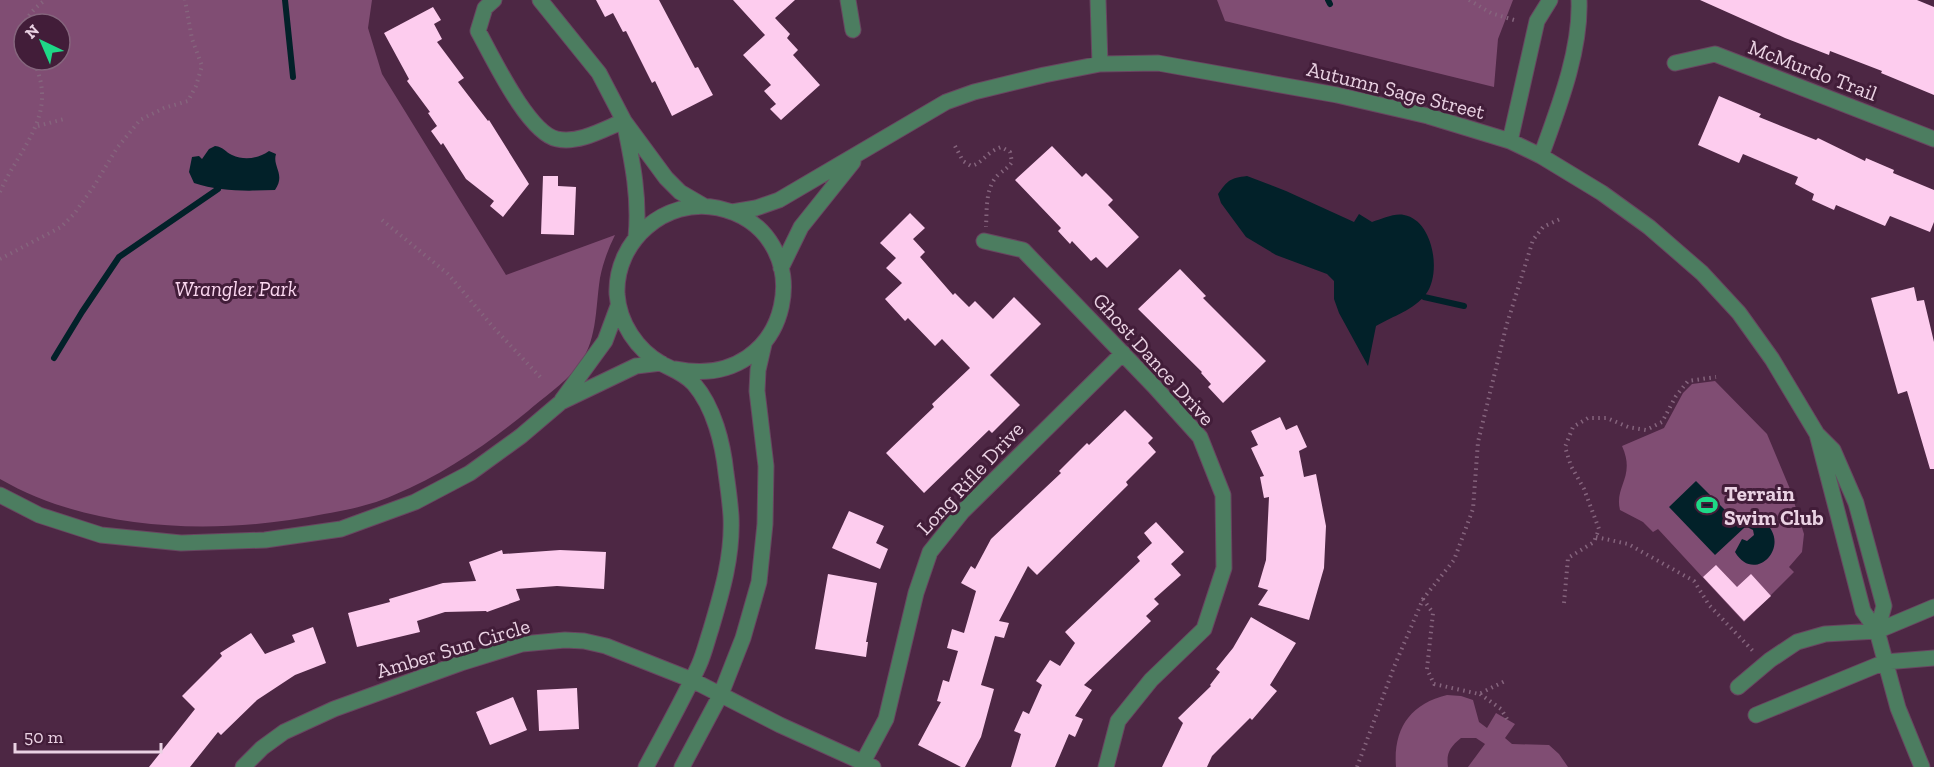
<svg xmlns="http://www.w3.org/2000/svg" width="1934" height="767" font-family="'Zilla Slab',serif">
	<rect width="100%" height="100%" fill="#4d2744"/>
	<path fill="#804d73" fill-rule="evenodd" d="M0 0H372L368 28 382 74 506 275 615 235C608 249 603 263 600 278 595 310 598 342 576 369 563 384 543 398 528 411 486 445 444 474 394 495 372 505 347 510 324 514 221 535 93 533 0 479ZM24 24H60V60H24Z
		M1217 0H1513L1498 39 1494 87 1225 21Z
		M1715 381 1767 434 1790 489 1804 534 1802 552 1789 567 1794 572 1744 622 1658 529 1653 532 1643 522 1620 510C1614 486 1636 477 1622 446L1664 428 1683 393 1692 384Z
		M1447 695 1461 696 1473 700 1479 722 1487 728 1496 713 1515 724 1505 738 1512 744 1549 745 1559 754 1568 767H1468L1485 744 1476 738H1461C1450 747 1446 753 1448 767H1396C1393 729 1410 704 1447 695Z"/>
	<path fill="#022129" d="M215 146C224 147 225 152 232 155 245 161 259 158 269 151L276 154C272 167 286 174 275 190 248 191 220 192 194 183L189 172 192 157 199 156 202 159 209 149Z
		M1247 176 1286 191 1354 222 1359 214 1372 222C1382 219 1394 213 1404 215 1433 220 1442 273 1426 294 1414 310 1393 316 1376 326L1368 366 1339 313 1334 299V281L1327 274 1276 255 1246 237 1221 203 1218 194C1228 180 1230 178 1247 176Z
		M1696 481 1728 513C1739 519 1752 513 1763 521 1794 544 1755 586 1735 552L1742 539 1747 541 1754 535 1753 530 1749 528H1744L1715 555 1669 507Z"/>
	<g fill="none" stroke-linecap="round" stroke-linejoin="round">
		<path stroke="#022129" stroke-width="6" d="M285 0 293 77
			M1328 0 1330 4
			M1424 297 1464 306
			M54 358 82 312 119 257 218 189"/>
	</g>
	<path fill="#fdccee" d="M596 0H659L695 68 698 67 713 95 672 116 655 81 652 83 626 31 623 32 613 13 605 17Z
		M733 0H795L775 18 790 34 787 38 798 50 793 55 820 85 781 120 770 109 776 104 764 91 771 85 743 55 765 35Z
		M1700 0H1917L1934 7V95L1881 73 1882 71 1830 51 1829 55 1785 38Z
		M433 7 441 20 434 24 442 39 437 42 464 78 458 82 488 121 489 120 529 184 503 217 490 206 494 201 466 179 443 143 441 145 431 131 437 126 428 113 430 112 407 81 409 79 384 33Z
		M1719 96 1761 114 1759 117 1816 140 1818 138 1865 161 1866 158 1894 170 1893 173 1934 190V222L1930 232 1890 216 1885 226 1836 205 1834 210 1812 200 1814 194 1795 184 1798 177 1743 154 1739 163 1698 145Z
		M1052 146 1082 177 1086 173 1113 200 1108 205 1139 237 1107 268 1096 257 1091 261 1072 241 1070 244 1058 231 1061 228 1015 180Z
		M543 176H558V186L576 187 574 235 541 234Z
		M910 213 925 228 913 239 925 252 920 257 953 295 955 293 969 307 975 301 993 319 1014 297 1041 324 990 375 1020 405 992 433 989 430 924 493 886 453 934 407 932 404 970 368 942 339 935 346 908 318 905 321 885 299 902 283 886 268 896 258 880 243Z
		M1180 269 1206 296 1203 298 1266 361 1223 403 1208 387 1211 384 1201 373 1202 372 1138 309Z
		M1914 287 1917 301 1924 300 1934 342V469H1930L1907 391 1898 394 1871 298Z
		M1125 410 1153 438 1148 443 1156 452 1126 482 1128 485 1037 575 1028 566 999 621 1009 623 1004 638 995 636 981 685 994 689 981 737 965 767H961L918 745 941 702 937 701 943 680 949 682 958 651 947 648 952 629 964 633 976 591 961 583 971 566 975 569 991 539 1061 473 1059 471 1087 443 1089 445Z
		M1280 417 1286 430 1297 425 1307 447 1299 451 1304 477 1316 474 1326 526 1324 568 1309 620 1258 605 1268 590 1258 587 1266 560 1269 497 1264 498 1260 477 1264 476 1251 448 1258 445 1251 431Z
		M849 511 884 526 876 543 888 549 880 569 832 548Z
		M1156 522 1184 552 1171 564 1181 575 1154 599 1159 604 1146 616 1151 621 1084 685 1092 690 1075 716 1083 719 1075 737 1069 734 1055 767H1011L1021 734 1014 731 1023 711 1029 714 1042 685 1036 681 1050 660 1060 666 1075 643 1065 632 1140 561 1137 557 1152 543 1144 533Z
		M502 550 503 554 560 550 606 552 604 589 557 586 516 589 520 600 487 612 486 611 445 612 417 621 420 632 357 647 348 613 390 602 389 599 443 583 476 581 469 562Z
		M1716 565 1737 587 1751 574 1771 596 1744 621 1703 577Z
		M828 574 877 583 866 642H868L866 657 815 649Z
		M1251 617 1296 643 1270 685 1277 691 1252 720 1250 718 1212 756 1207 767H1162L1183 723 1178 718 1211 686 1210 685 1220 672 1216 669 1233 648Z
		M313 627 326 663 295 675 257 700 221 735 218 732 190 767H149L195 709 182 696 222 656 220 653 251 633 265 654 295 642 292 635Z
		M577 688 579 729 539 731 537 690Z
		M513 697 527 730 490 745 476 712Z"/>
	<g fill="none" stroke-linecap="round" stroke-linejoin="round">
		<defs>
			<path id="minor" d="M494 0 485 8 478 31C492 56 528 133 557 139 579 144 604 129 624 121L599 73 540 0
				M848 0 853 30
				M1098 0 1100 64
				M1675 63 1715 54 1934 139
				M1510 141 1537 21 1550 0
				M1541 156C1558 109 1581 51 1579 0
				M732 212 756 208 779 200 946 102 974 92 1044 75 1100 64 1158 63 1337 95 1428 116 1510 141 1541 156 1602 193 1649 227 1702 273 1739 313 1772 359 1817 434 1863 611 1877 631 1898 708 1922 767
				M636 237C640 197 632 160 624 121L666 178 680 192 704 206
				M984 241 1023 250 1154 386 1200 437 1223 495 1224 568 1204 629 1151 680 1118 721 1106 767
				M781 268 801 227 853 162
				M562 400 605 341 618 306
				M1817 434 1833 450 1856 503 1884 606 1877 631
				M0 495 39 515 101 535 181 543 265 540 341 529 415 502 470 473 521 436 561 402 636 366 661 363
				M1738 687 1770 660 1797 642 1825 634 1877 631 1934 607
				M1756 715 1885 662 1934 658
				M863 762 886 719 916 593 930 552 962 512 1123 353
				M243 767 262 748 284 732 334 709 461 663 522 644 565 640 584 641 606 646 692 680 780 725 873 767
				M646 767C664 733 683 700 699 665 704 654 707 641 711 629 722 592 733 555 731 516 730 502 728 487 726 473 723 444 714 407 694 384 685 374 674 370 662 364 637 350 619 323 617 294 615 241 665 197 718 208 824 231 795 393 676 369
				M682 767 721 694 743 638 759 582 765 524 766 466 757 391 758 370 764 344"/>
		</defs>
		<use href="#minor" stroke="#694661" stroke-width="17"/>
		<path stroke="#85647d" stroke-width="4" stroke-dasharray="1.5 4.5" stroke-linecap="butt" d="M1469 0 1491 13 1514 20
			M24 44C17 25 31 11 45 0
			M38 126 64 119
			M955 146 963 161 971 166C983 163 985 153 1001 147L1010 152 1012 162C1008 168 1004 170 998 175 985 188 987 210 986 227
			M0 192C20 146 60 115 33 60
			M382 220 448 274 494 328 543 380
			M0 259 61 227 74 214 94 186 117 148 140 120 164 108 188 101 196 86 202 66 192 39 185 0
			M1596 537 1628 544 1694 581 1709 605 1754 652
			M1423 599 1433 613 1427 669 1434 684 1479 694 1505 681
			M1564 603 1568 558 1594 542 1599 529 1584 489 1571 466 1565 447 1573 427 1588 418H1607L1628 427 1646 430 1662 422 1676 396 1688 381 1716 377
			M1480 694 1501 709 1507 719
			M1357 767 1394 667 1423 599 1454 560 1473 509 1478 442 1506 327 1533 240 1543 227 1560 219"/>
		<use href="#minor" stroke="#4c7d60" stroke-width="15"/>
	</g>
	<defs>
		<symbol id="stadium-bare" viewBox="-9 -9 18 18"><path d="M0-5a6.5 5 0 1 0 0 10a6.5 5 0 1 0 0-10ZM-3.5-1.8h7v3.6h-7Z" fill="#1ed887" stroke="#421d39" stroke-width="2.5" paint-order="stroke"/></symbol>
	</defs>
	<g fill-rule="evenodd">
		<use href="#stadium-bare" x="1692" y="490" width="30" height="30"/>
	</g>
	<g text-anchor="middle" dominant-baseline="central" stroke-width="6" stroke-linejoin="round" paint-order="stroke">
		<g font-size="21" fill="#ead2e3" stroke="#421d39">
			<text transform="translate(1813 70) rotate(21)">McMurdo Trail</text>
			<text transform="translate(1396 90) rotate(14)">Autumn Sage Street</text>
			<text transform="translate(1154 359) rotate(48)">Ghost Dance Drive</text>
			<text transform="translate(970 478) rotate(-47)">Long Rifle Drive</text>
			<text transform="translate(453 648) rotate(-17)">Amber Sun Circle</text>
		</g>
		<g font-size="21" font-style="italic" fill="#fbd7f0" stroke="#421d39">
			<text x="236" y="288">Wrangler Park</text>
		</g>
		<g font-size="21" font-weight="bold" fill="#ead2e3" stroke="#421d39" text-anchor="start">
			<text x="1724" y="493">Terrain<tspan x="1724" dy="24">Swim Club</tspan></text>
		</g>
	</g>
	<g transform="translate(42 42) rotate(316)"><circle r="28" fill="#421d39" stroke="#85657d" stroke-width="1.5"/>
	<path d="M0-4.5L10 22L0 15L-10 22Z" fill="#1ed887"/>
	<text y="-9" font-size="16" font-weight="bold" text-anchor="middle" fill="#ead2e3">N</text>
	</g>
	<path d="M15 743v9h146v-9" fill="none" stroke="#ead2e3" stroke-width="3"/>
	<text x="24" y="743" font-size="18" fill="#ead2e3" stroke="#421d39" stroke-width="4.5" paint-order="stroke">50 m</text>
</svg>
